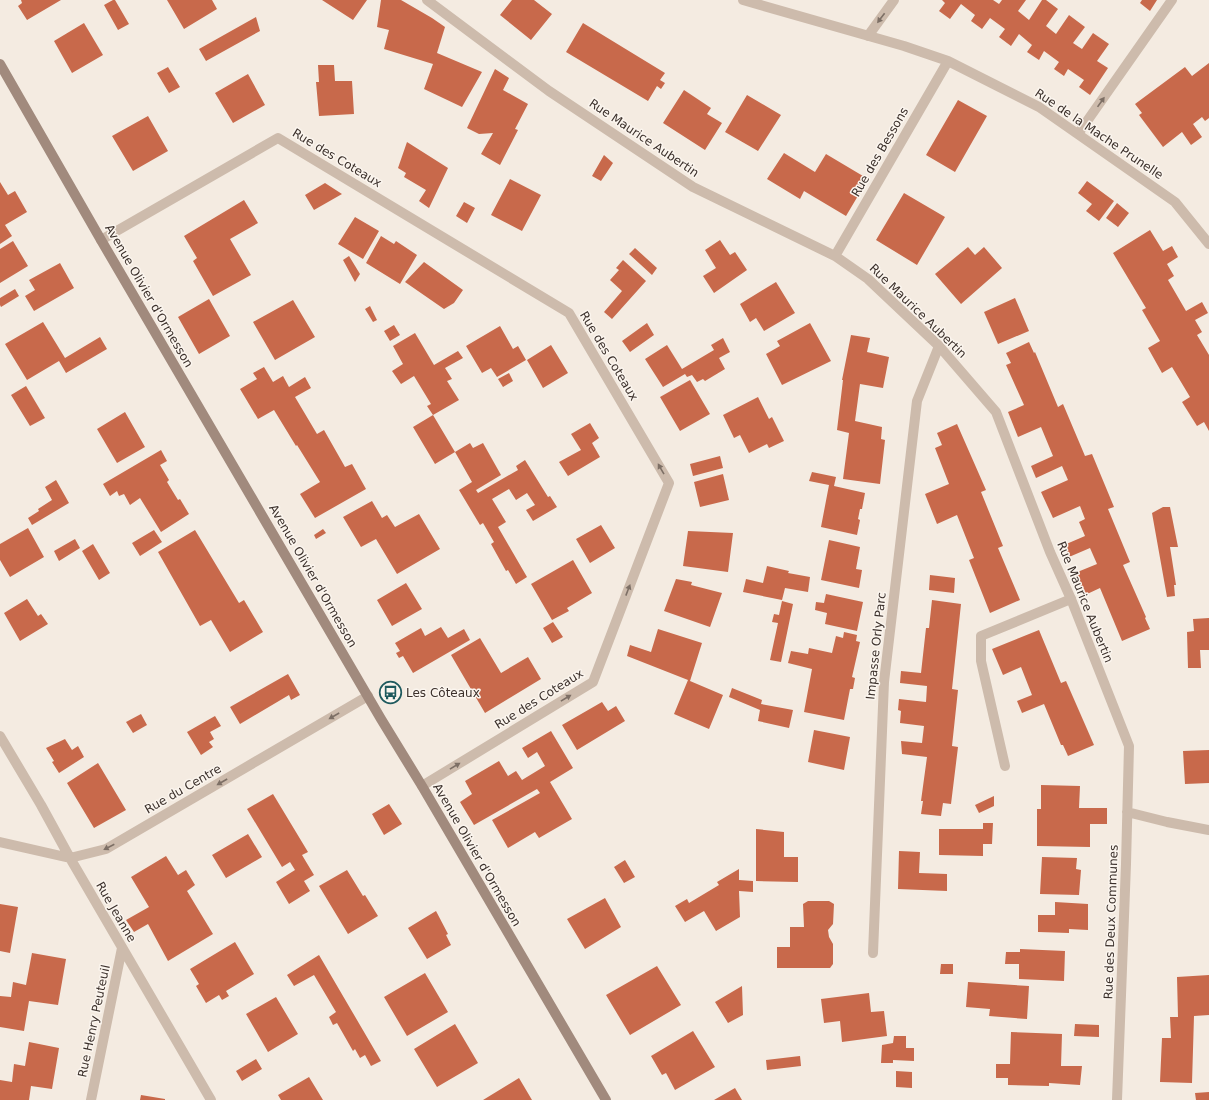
<svg xmlns="http://www.w3.org/2000/svg" width="1209" height="1100" font-family="'DejaVu Sans',sans-serif">
	<rect width="100%" height="100%" fill="#f4ebe1"/>
	<path fill="#c8694b" d="M21 0H61L27 20 18 6 22 3Z
		M113 0H115L129 24 118 30 104 5Z
		M167 0H212L217 9 184 29Z
		M322 0H367L353 20Z
		M381 0H401L432 18 445 27 437 53 482 72 462 107 424 89 433 64 384 49 389 30 377 27Z
		M512 0H534L552 14 531 40 500 15Z
		M942 0H993L999 4 1002 0H1026L1018 11 1029 20 1042 0H1046L1058 9 1046 26 1056 34 1069 15 1085 27 1073 43 1082 49 1093 33 1109 44 1097 61 1108 68 1090 95 1079 87 1084 80 1068 69 1064 76 1054 69 1059 62 1044 51 1039 60 1027 52 1032 45 1019 34 1011 46 999 37 1005 29 990 18 982 29 971 21 975 15 961 4 950 19 939 11 945 3Z
		M1142 0H1157L1150 11 1140 3Z
		M256 17 260 31 206 61 199 49Z
		M84 23 103 55 72 73 54 41Z
		M583 23 665 73 660 80 665 83 661 89 657 86 648 101 566 52Z
		M1209 63V118L1205 121 1202 117 1193 124 1202 137 1191 145 1182 132 1163 147 1139 115 1142 113 1135 104 1185 67 1192 76Z
		M318 65H334L335 81H352L354 114 319 116 316 82H319Z
		M168 67 180 87 169 93 157 73Z
		M495 69 509 78 503 90 528 104 515 129 518 130 500 165 481 154 493 133 479 134 467 128Z
		M248 74 265 105 233 123 215 93Z
		M684 90 711 108 707 114 722 123 705 150 663 123Z
		M747 95 781 115 758 151 725 132Z
		M958 100 987 116 955 172 926 155Z
		M148 116 168 151 133 171 112 136Z
		M407 142 448 168 429 208 419 201 426 190 404 177 406 173 398 168Z
		M784 153 815 172 826 154 868 179 846 216 804 191 800 199 767 179Z
		M604 155 613 163 601 181 592 176Z
		M510 179 541 195 522 231 491 215Z
		M1087 181 1114 201 1099 221 1086 211 1092 204 1078 193Z
		M0 182 8 195 15 191 27 212 5 225 12 236 0 244Z
		M325 183 342 194 314 210 305 195Z
		M904 193 945 217 917 265 876 240Z
		M244 200 258 223 230 239 251 275 213 296 193 261 197 258 184 236Z
		M464 202 475 208 467 223 456 216Z
		M1117 203 1129 213 1118 227 1106 218Z
		M355 217 379 231 363 259 338 244Z
		M1150 230 1163 251 1172 246 1178 257 1167 264 1174 276 1168 280 1186 311 1202 302 1208 313 1195 320 1202 332 1197 335 1209 355V431L1204 422 1197 426 1182 402 1190 397 1172 367 1162 373 1148 348 1160 341 1142 310 1146 308 1113 253Z
		M381 236 394 244 396 241 417 255 400 284 366 263Z
		M720 240 730 255 735 252 747 270 714 293 703 276 716 268 705 250Z
		M13 241 28 266 0 283V249Z
		M968 247 975 255 984 247 1002 268 961 304 935 274Z
		M635 248 657 268 652 275 629 254Z
		M349 256 360 274 355 282 343 260Z
		M623 260 646 281 612 319 604 312 622 291 610 280 619 270 616 268Z
		M424 262 463 290 454 303 444 309 405 282Z
		M60 263 74 288 34 311 25 296 35 290 29 280Z
		M776 282 795 313 764 331 756 318 750 322 740 304Z
		M15 289 19 296 1 307 0 305V298Z
		M1015 298 1029 331 998 344 984 312Z
		M209 299 230 336 199 354 178 317Z
		M293 300 315 337 275 360 253 322Z
		M370 306 377 320 373 322 365 309Z
		M43 322 65 358 100 337 107 349 66 373 59 361 27 380 5 344Z
		M647 323 654 335 630 352 622 341Z
		M810 323 831 361 782 385 766 354 780 346 777 341Z
		M394 325 400 335 390 341 384 331Z
		M500 326 513 349 518 346 526 360 497 377 491 368 482 373 466 346Z
		M415 333 434 365 458 351 463 358 445 368 452 379 447 381 459 400 433 415 427 406 431 404 414 376 401 384 392 371 403 364 393 346Z
		M851 335 870 338 867 352 889 357 883 388 860 384 855 421 882 427 881 439 885 440 880 484 843 479 849 433 837 430 843 380H842Z
		M723 338 730 352 719 358 725 369 705 381 703 379 697 382 692 375 687 377 685 374 663 387 645 359 667 345 682 369 714 350 711 345Z
		M1029 342 1034 353 1035 352 1058 407 1063 404 1085 456 1092 454 1114 507 1108 509 1130 562 1123 565 1146 617 1145 618 1150 629 1122 641 1100 588 1085 595 1075 573 1097 564 1090 548 1069 557 1064 545 1085 536 1079 522 1085 519 1080 506 1053 518 1041 492 1068 480 1062 466 1036 478 1031 466 1053 456 1041 427 1018 437 1008 412 1024 405 1006 365 1011 363 1006 353Z
		M551 345 568 373 543 388 527 360Z
		M264 367 273 382 283 376 289 387 305 377 311 388 295 397 317 434 324 430 345 467 352 464 366 489 315 518 300 494 320 482 297 445 296 446 274 410 258 419 240 389 257 379 253 373Z
		M509 373 513 381 503 387 498 379Z
		M690 380 710 414 680 431 660 397Z
		M26 386 45 418 30 426 11 395Z
		M758 397 769 419 772 417 784 441 769 448 767 444 749 453 740 435 734 438 723 415Z
		M125 412 145 447 117 463 97 429Z
		M433 415 455 452 470 443 473 448 483 443 501 475 476 490 478 493 518 470 516 466 525 460 548 497 550 496 557 507 533 521 526 510 535 505 527 493 516 500 509 489 492 499 506 522 498 527 527 577 516 584 508 570 506 571 491 544 494 542 483 523 480 525 459 490 472 482 455 452 435 464 413 427Z
		M590 423 599 438 592 443 600 457 568 476 559 462 581 450 571 434Z
		M957 424 986 490 981 492 1003 546 998 548 1020 600 990 613 969 560 974 558 957 515 937 524 925 494 949 484 935 448 942 445 937 433Z
		M161 450 167 461 160 465 169 480 167 482 178 500 180 499 189 514 161 532 140 498 130 505 124 494 119 496 117 491 110 496 103 484Z
		M720 456 723 468 693 476 690 464Z
		M812 472 836 477 834 486 865 493 862 509H860L858 519 860 520 857 535 821 527 829 485 809 481Z
		M723 474 729 500 700 507 694 482Z
		M56 480 69 503 32 525 28 518 39 511 38 509 52 500 45 487Z
		M372 501 382 518 387 515 395 527 419 514 440 549 397 574 376 539 361 547 343 517Z
		M1163 507H1170L1178 547H1170L1176 585H1174L1175 596 1167 597 1152 513Z
		M601 525 615 548 590 563 576 539Z
		M28 528 44 557 10 577 0 560V544Z
		M323 529 326 533 316 539 314 535Z
		M154 530 162 542 140 556 132 543Z
		M195 530 239 603 244 600 263 632 230 652 211 620 200 626 158 552Z
		M688 531 733 533 728 572 683 566Z
		M75 539 80 548 59 561 54 551Z
		M829 540 860 547 856 569 862 570 859 588 821 580Z
		M93 544 110 573 99 580 82 551Z
		M573 560 592 593 567 608 569 611 552 620 531 584Z
		M767 566 789 571 788 573 810 577 808 592 785 588 782 600 743 592 746 579 763 583Z
		M930 575 955 578 954 593 929 590Z
		M676 579 692 582 691 585 722 593 710 627 664 611Z
		M406 583 422 609 392 626 377 600Z
		M826 594 863 602 857 631 825 624 827 613 815 610 816 602 824 603Z
		M27 599 38 616 41 614 48 624 20 641 4 613Z
		M932 600 961 604 952 689 958 690 952 746 958 747 951 804 943 803 941 816 921 814 923 801H921L927 757 902 754 901 741 922 743 924 726 900 723 901 711 898 710 899 699 926 702 927 686 900 683 901 671 921 673 926 628H929Z
		M782 601 793 604 781 662 770 660 778 623 772 622 774 614 779 615Z
		M1209 618V650H1200L1201 668H1188L1187 632 1194 631 1193 619Z
		M553 622 563 637 552 643 543 628Z
		M441 627 448 638 464 629 470 640 413 673 403 656 399 658 396 653 400 651 395 643 421 628 425 636Z
		M658 629 702 643 690 681 723 695 709 729 674 714 688 680 627 656 630 645 651 652Z
		M1039 630 1061 683 1066 681 1094 745 1068 756 1063 745H1061L1044 704 1022 713 1017 701 1032 695 1021 667 1003 675 992 649Z
		M844 632 857 635 856 641 860 642 852 677 855 678 853 689H850L844 720 804 712 812 669 788 663 791 651 808 654 809 648 832 653 836 636 843 638Z
		M480 638 501 673 528 657 541 679 485 713 451 655Z
		M288 674 300 695 291 700 289 695 240 724 230 707Z
		M732 688 762 700 761 704 793 710 789 728 758 721 760 710 729 697Z
		M602 702 608 711 616 706 625 721 577 750 562 725Z
		M141 714 147 725 133 733 126 722Z
		M215 716 221 726 210 732 214 739 209 742 213 747 201 755 187 732Z
		M814 730 850 737 844 770 808 762Z
		M551 731 573 768 550 782 572 819 539 838 535 832 508 848 492 820 540 793 537 789 474 825 460 802 472 794 465 781 499 761 508 776 516 771 522 780 545 766 537 752 528 758 522 748Z
		M65 739 72 750 78 746 84 757 59 773 52 762 54 761 46 748Z
		M1209 750V783L1185 784 1183 751Z
		M98 763 126 810 94 828 67 783Z
		M1041 785 1080 786 1079 808H1107V824H1090V847L1037 846V809H1041Z
		M273 794 308 852 302 855 314 875 304 881 310 891 289 904 276 882 295 870 290 862 282 867 247 809Z
		M994 796V806L979 813 975 805Z
		M389 804 402 824 384 835 372 814Z
		M983 823H993L992 844H983V856L939 855V829H983Z
		M756 829 784 832V857H798V882L756 881Z
		M248 834 262 857 226 878 212 855Z
		M899 851 920 852 919 873 947 874V891L898 889Z
		M166 856 178 875 186 870 195 885 187 891 213 934 168 961 148 924 134 932 126 920 149 907 131 877Z
		M1042 857 1077 858 1076 869 1081 870 1079 895 1040 894Z
		M625 860 635 877 624 883 614 867Z
		M739 869V880L753 881V892L739 891 740 917 716 931 704 911 685 922 675 906 687 899 689 903 719 885 717 882Z
		M347 870 363 896 365 895 378 916 348 934 319 886Z
		M605 898 621 927 585 949 567 919Z
		M808 901H829L834 904 833 924 828 930 829 937 833 944V964L830 968H777V947H790V927H804L803 904Z
		M1055 902 1088 904V930L1069 929V933L1038 932V915H1055Z
		M0 904 18 907 10 953 0 951Z
		M436 911 448 934 446 935 451 945 427 959 408 928Z
		M235 942 254 974 226 991 229 996 222 1000 219 995 206 1003 196 986 199 984 190 969Z
		M1020 949 1065 951 1064 981 1019 979V964H1005L1006 952H1020Z
		M32 953 66 959 58 1005 29 1001 24 1031 0 1027V996L11 997 13 982 26 985Z
		M319 955 381 1061 371 1066 365 1055 360 1058 355 1049 353 1051 337 1023 333 1025 329 1017 336 1012 314 975 294 986 287 975Z
		M941 964H953V974H940Z
		M657 966 681 1005 630 1035 606 995Z
		M425 973 448 1012 407 1036 384 997Z
		M1209 975V1015L1194 1016 1192 1083 1160 1082 1162 1038H1171L1170 1017H1178L1177 977Z
		M968 982 1029 986 1027 1019 989 1016 990 1009 966 1007Z
		M742 986 743 1015 728 1023 715 1002Z
		M869 993 871 1012 884 1011 887 1036 842 1042 840 1021 824 1023 821 999Z
		M276 997 298 1034 268 1052 246 1014Z
		M455 1024 478 1063 437 1087 414 1049Z
		M1075 1024 1099 1025V1037L1074 1036Z
		M693 1031 715 1067 675 1090 666 1073 662 1075 651 1056Z
		M1011 1032 1062 1034 1061 1066H1082L1080 1085 1049 1083V1086L1008 1085V1078H996V1064H1010Z
		M894 1036H906V1048H914V1061L893 1060V1063H881L882 1045 893 1043Z
		M29 1042 59 1048 52 1089 31 1086 29 1100H0V1080L12 1082 14 1064 25 1066Z
		M800 1056 801 1066 767 1070 766 1060Z
		M256 1059 262 1069 242 1081 236 1071Z
		M896 1071 912 1072V1088L896 1087Z
		M309 1077 323 1100H281L278 1095Z
		M519 1078 532 1100H483Z
		M735 1088 742 1100H714Z
		M1209 1092V1100H1196L1195 1093Z
		M141 1095 165 1099V1100H140Z"/>
	<g fill="none" stroke-linecap="round" stroke-linejoin="round">
		<path stroke="#cdbbac" stroke-width="10" d="M1005 766 981 661V636L1071 599"/>
		<path stroke="#cdbbac" stroke-width="10" d="M427 0 549 91 693 187 835 256 868 279 939 346 996 412 1050 552 1071 599 1129 746 1126 864 1117 1100
			M743 0 904 46 948 61 1039 107 1175 202 1209 244
			M868 36 894 0
			M1078 134 1172 0
			M101 240 278 138 569 313 669 483 593 682 422 786
			M835 256 948 61
			M0 736 41 805 70 858 211 1100
			M1127 812 1167 822 1209 830
			M0 842 70 858 106 849 368 696
			M873 953 884 682 917 401 939 346
			M91 1100 122 948"/>
		<path stroke="#a18a7d" stroke-width="10" d="M0 64 101 240 381 719 422 786 606 1100"/>
	</g>
	<defs><path id="oneway-solid" d="M-6-.8H1V-3.2L6.5 0L1 3.2V.8H-6Z"/></defs>
	<g fill="#7d6f65">
		<use href="#oneway-solid" transform="translate(881 18) rotate(127)"/>
		<use href="#oneway-solid" transform="translate(1101 102) rotate(-55)"/>
		<use href="#oneway-solid" transform="translate(661 469) rotate(-120)"/>
		<use href="#oneway-solid" transform="translate(628 590) rotate(-69)"/>
		<use href="#oneway-solid" transform="translate(566 698) rotate(-31)"/>
		<use href="#oneway-solid" transform="translate(334 716) rotate(150)"/>
		<use href="#oneway-solid" transform="translate(455 766) rotate(-31)"/>
		<use href="#oneway-solid" transform="translate(222 782) rotate(150)"/>
		<use href="#oneway-solid" transform="translate(109 847) rotate(153)"/>
	</g>
	<defs>
		<symbol id="bus-ring" viewBox="-11 -11 22 22"><circle r="9.5" fill="#fbf5ee" stroke="#1f5a5e" stroke-width="1.5"/><path d="M-5-6H5V4H4V6H2V4H-2V6H-4V4H-5ZM-3.5-4V0h7V-4ZM-3.5 1.2v1.5H-2V1.2ZM2 1.2v1.5H3.5V1.2Z" fill="#1f5a5e"/></symbol>
	</defs>
	<g fill-rule="evenodd">
		<use href="#bus-ring" x="378" y="680" width="25" height="25"/>
	</g>
	<g text-anchor="middle" dominant-baseline="central" stroke-width="3" stroke-linejoin="round" paint-order="stroke">
		<g font-size="12" fill="#3b302b" stroke="#fbf5ee">
			<text transform="translate(1099 134) rotate(34)">Rue de la Mache Prunelle</text>
			<text transform="translate(644 138) rotate(34)">Rue Maurice Aubertin</text>
			<text transform="translate(880 152) rotate(-60)">Rue des Bessons</text>
			<text transform="translate(337 158) rotate(31)">Rue des Coteaux</text>
			<text transform="translate(149 296) rotate(60)">Avenue Olivier d'Ormesson</text>
			<text transform="translate(918 311) rotate(44)">Rue Maurice Aubertin</text>
			<text transform="translate(609 356) rotate(59)">Rue des Coteaux</text>
			<text transform="translate(313 576) rotate(60)">Avenue Olivier d'Ormesson</text>
			<text transform="translate(1085 602) rotate(68)">Rue Maurice Aubertin</text>
			<text transform="translate(876 646) rotate(-84)">Impasse Orly Parc</text>
			<text transform="translate(539 699) rotate(-32)">Rue des Coteaux</text>
			<text transform="translate(183 789) rotate(-30)">Rue du Centre</text>
			<text transform="translate(477 855) rotate(60)">Avenue Olivier d'Ormesson</text>
			<text transform="translate(116 912) rotate(60)">Rue Jeanne</text>
			<text transform="translate(1111 922) rotate(-88)">Rue des Deux Communes</text>
			<text transform="translate(94 1021) rotate(-78)">Rue Henry Peuteuil</text>
		</g>
		<g font-size="12" fill="#3b302b" stroke="#fbf5ee" text-anchor="start">
			<text x="406" y="693">Les Côteaux</text>
		</g>
	</g>
</svg>
